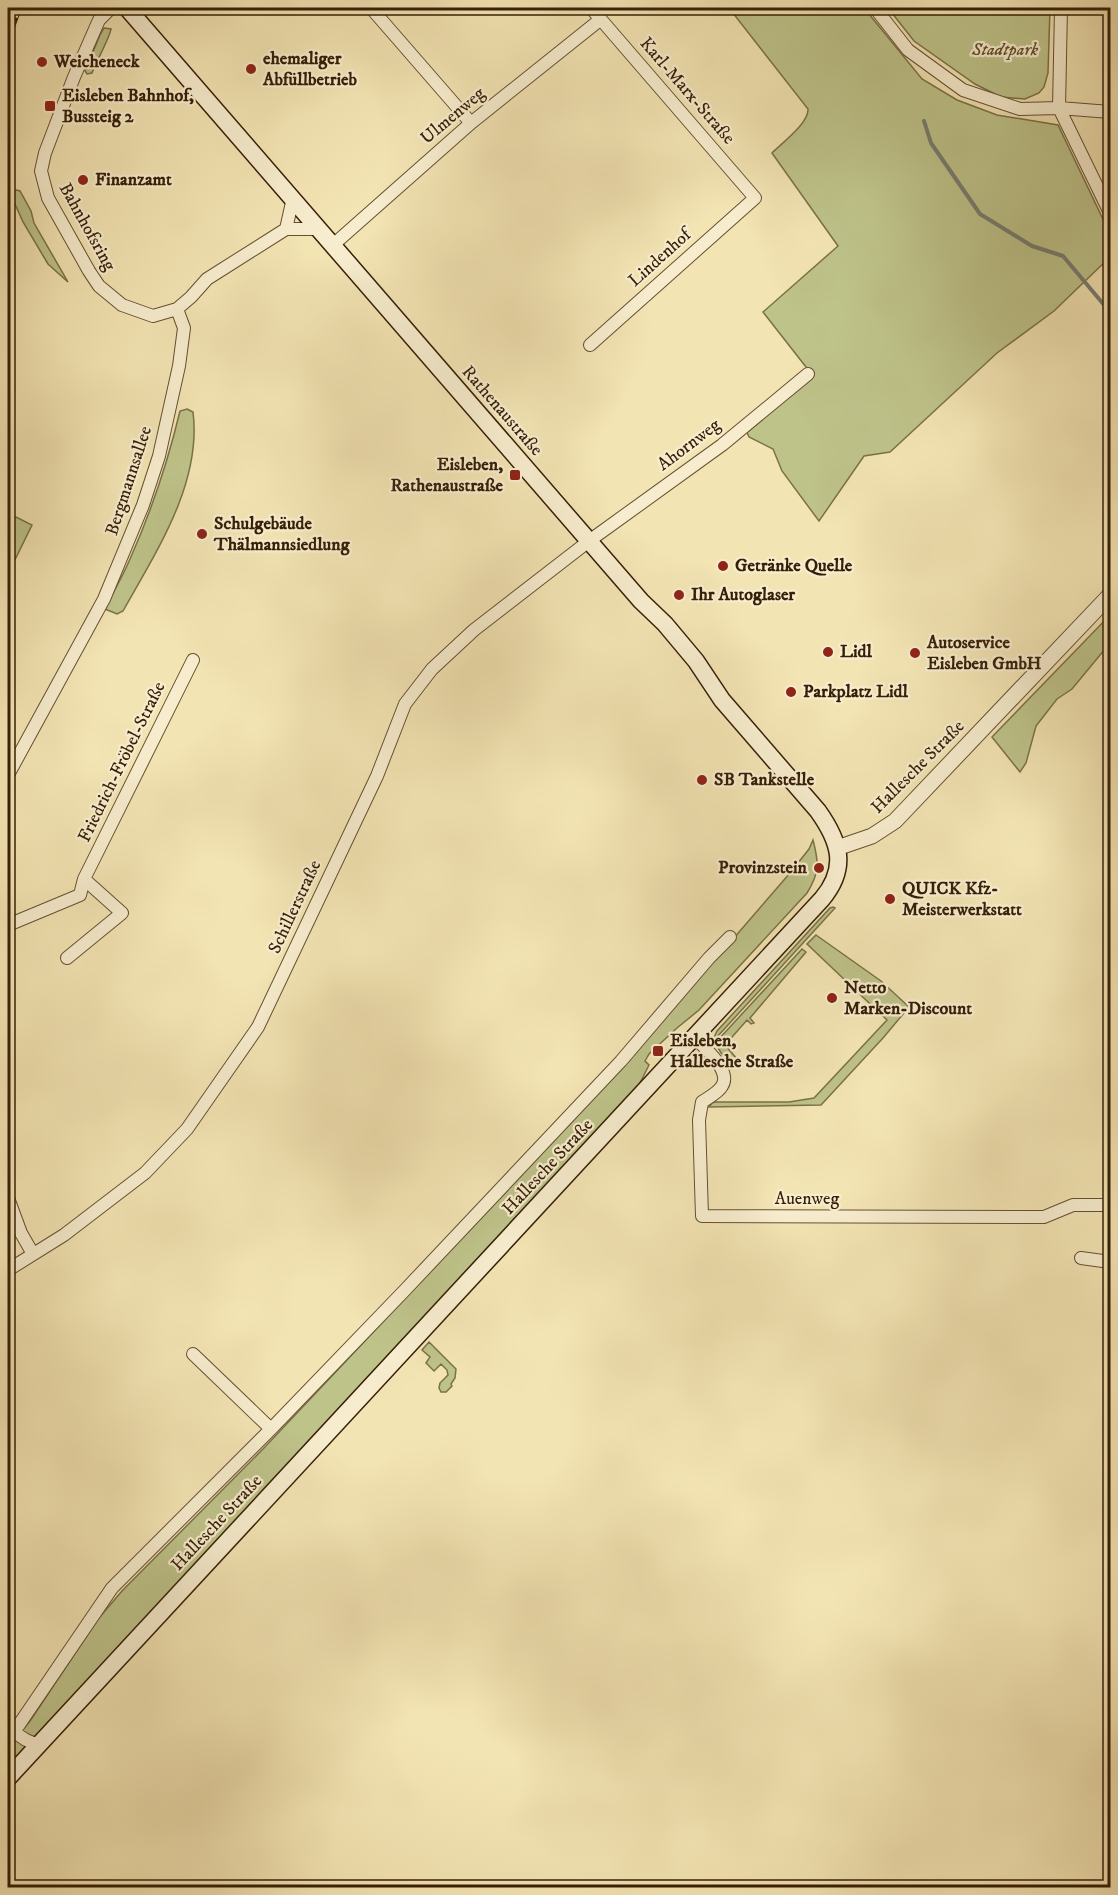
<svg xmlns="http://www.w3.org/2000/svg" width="1118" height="1895" font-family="'IM FELL DW Pica',serif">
	<rect width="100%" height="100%" fill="#f3e4b3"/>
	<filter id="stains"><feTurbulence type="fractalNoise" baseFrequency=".00333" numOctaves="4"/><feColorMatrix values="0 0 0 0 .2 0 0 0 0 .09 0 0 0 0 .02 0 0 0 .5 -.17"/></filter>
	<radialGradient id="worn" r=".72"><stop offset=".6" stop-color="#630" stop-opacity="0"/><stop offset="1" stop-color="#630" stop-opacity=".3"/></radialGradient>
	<path fill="#bec38a" stroke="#7a7148" stroke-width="1.5" d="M729 8H864L922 79 957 100 997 115 1058 125 1110 234V257L1054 311 997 353 890 452 864 456 819 521 782 471 773 449 749 437 746 430 813 376 763 312 838 246 772 153C782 143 809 123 808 109Z
		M888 8H1050L1048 73 1044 87 1039 93 1025 99 1001 97 975 84 914 41Z
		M104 28 111 29C110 37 96 62 92 73L87 74 85 71 100 35Z
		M16 190 20 191 31 211 34 223 68 282 48 264 23 222 10 193Z
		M187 409 193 412C202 483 156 552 123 611L117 614 105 609C113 592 123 576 130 559 151 512 168 461 180 411Z
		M8 513 32 525 8 574Z
		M1110 615V643L1072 689 1057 699 1036 726 1026 763 1020 772 992 737Z
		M813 840C819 863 820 872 807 893L699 1010 677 1028 649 1054 645 1061 649 1065 636 1091 8 1768V1743L12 1742 30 1721 98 1619 122 1591 263 1449 529 1167 630 1058 790 873 809 849Z
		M833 907 835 908 717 1037 713 1040 717 1031 830 908Z
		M816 935 881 981 909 1007 883 1038 821 1105 709 1107 712 1103 715 1102H789L814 1098 887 1020 807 944Z
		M802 949 806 952 750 1018 754 1023 751 1024 747 1020 725 1045 738 1060C727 1062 717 1052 717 1041Z
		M429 1342 456 1369 455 1378 451 1384 452 1386 446 1392H441L439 1388 440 1383 448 1375 447 1370 441 1364 434 1371 426 1363 430 1357 422 1350Z"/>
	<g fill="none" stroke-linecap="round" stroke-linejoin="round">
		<path stroke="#767d71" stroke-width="4" d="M912 8 913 13
			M924 121 931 143 980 214 1032 246 1063 256 1110 312"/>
		<defs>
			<path id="minor" d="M111 8 99 20 74 77 45 153 41 171 48 198 89 271 99 286 122 305 153 316 177 309 191 297 207 279 286 229H319
				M371 8 471 123
				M875 8 908 50 963 90 1020 109 1059 108 1110 112
				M1061 8 1059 108 1110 213
				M286 229 293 198
				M333 245 471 123 601 19
				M590 345 755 198 591 8
				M8 775 104 599 143 505 159 456 179 366 184 328 177 309
				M8 925 80 895 84 879 193 660
				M67 958 122 913 84 879
				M695 1038C705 1048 732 1071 722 1086 718 1093 709 1097 702 1102L699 1120 702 1216 1044 1217 1073 1205H1110
				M8 1198 21 1233 33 1254
				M1081 1258 1110 1262
				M8 1270 64 1235 145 1173 187 1129 258 1027 377 776 405 704 432 669 474 630 589 541 722 445 808 374
				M193 1354 271 1429
				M8 1728 26 1740 38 1745
				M8 1737 14 1732 112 1588 271 1429 405 1290 621 1061 709 958 730 937"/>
			<path id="tertiary" d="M837 848 872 836 895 821 1110 595"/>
			<path id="secondary" d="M8 1778 822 899C848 868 840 842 818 811L722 700 696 661 665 624 641 601 127 8"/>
		</defs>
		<use href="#minor" stroke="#655032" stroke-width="14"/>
		<use href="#tertiary" stroke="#655032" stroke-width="17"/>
		<use href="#secondary" stroke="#361f07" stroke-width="19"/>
		<use href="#minor" stroke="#f7edce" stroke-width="12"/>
		<use href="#tertiary" stroke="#f7edce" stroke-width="15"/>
		<use href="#secondary" stroke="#f7edce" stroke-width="16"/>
		<defs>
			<path id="rail" d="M8 38 19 8"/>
		</defs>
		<use href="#rail" stroke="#361f07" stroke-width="6"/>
		<use href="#rail" stroke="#f7edce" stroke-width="4" stroke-dasharray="11" stroke-linecap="butt"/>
	</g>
	<g fill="#8f2418" stroke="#f7edce" stroke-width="2">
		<circle cx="42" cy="62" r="6"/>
		<circle cx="251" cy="69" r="6"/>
		<rect x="44" y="100" width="12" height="12" rx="3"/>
		<circle cx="83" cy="180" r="6"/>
		<rect x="509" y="469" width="12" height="12" rx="3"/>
		<circle cx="202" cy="534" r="6"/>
		<circle cx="723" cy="566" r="6"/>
		<circle cx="679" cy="595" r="6"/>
		<circle cx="828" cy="652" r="6"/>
		<circle cx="915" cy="653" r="6"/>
		<circle cx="791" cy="692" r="6"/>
		<circle cx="702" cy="780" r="6"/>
		<circle cx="819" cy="868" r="6"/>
		<circle cx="890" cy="899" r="6"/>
		<circle cx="832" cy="998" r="6"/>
		<rect x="652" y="1045" width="12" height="12" rx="3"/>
	</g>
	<g text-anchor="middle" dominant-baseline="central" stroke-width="4.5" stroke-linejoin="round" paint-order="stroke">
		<g font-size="18" font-style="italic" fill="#5f502e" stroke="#f7edce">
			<text x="1005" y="50">Stadtpark</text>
		</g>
		<g font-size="18" font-weight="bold" fill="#361f07" stroke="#f7edce" text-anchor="start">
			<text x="263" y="59">ehemaliger<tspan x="263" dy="21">Abfüllbetrieb</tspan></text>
			<text x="54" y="62">Weicheneck</text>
			<text x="62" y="96">Eisleben Bahnhof,<tspan x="62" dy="21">Bussteig 2</tspan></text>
			<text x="95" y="180">Finanzamt</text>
			<text x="503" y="465" text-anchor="end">Eisleben,<tspan x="503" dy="21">Rathenaustraße</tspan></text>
			<text x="214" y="524">Schulgebäude<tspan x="214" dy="21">Thälmannsiedlung</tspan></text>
			<text x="735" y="566">Getränke Quelle</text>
			<text x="691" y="595">Ihr Autoglaser</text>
			<text x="927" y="643">Autoservice<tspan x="927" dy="21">Eisleben GmbH</tspan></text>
			<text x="840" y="652">Lidl</text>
			<text x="803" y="692">Parkplatz Lidl</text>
			<text x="714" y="780">SB Tankstelle</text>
			<text x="807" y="868" text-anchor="end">Provinzstein</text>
			<text x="902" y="889">QUICK Kfz-<tspan x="902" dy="21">Meisterwerkstatt</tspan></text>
			<text x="844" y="988">Netto<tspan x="844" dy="21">Marken-Discount</tspan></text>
			<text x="670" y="1041">Eisleben,<tspan x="670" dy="21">Hallesche Straße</tspan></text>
		</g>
		<g font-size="18" fill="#361f07" stroke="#f7edce">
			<text transform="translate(687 91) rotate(49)">Karl-Marx-Straße</text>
			<text transform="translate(453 116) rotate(-40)">Ulmenweg</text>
			<text transform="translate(87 227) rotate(61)">Bahnhofsring</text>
			<text transform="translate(660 258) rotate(-42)">Lindenhof</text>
			<text transform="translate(502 411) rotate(49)">Rathenaustraße</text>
			<text transform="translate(689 445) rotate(-37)">Ahornweg</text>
			<text transform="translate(129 481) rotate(-72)">Bergmannsallee</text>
			<text transform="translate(122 762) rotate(-64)">Friedrich-Fröbel-Straße</text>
			<text transform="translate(918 767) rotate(-45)">Hallesche Straße</text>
			<text transform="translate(295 907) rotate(-65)">Schillerstraße</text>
			<text transform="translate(548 1167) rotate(-47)">Hallesche Straße</text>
			<text x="807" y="1199">Auenweg</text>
			<text transform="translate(217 1523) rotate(-47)">Hallesche Straße</text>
		</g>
	</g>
	<rect width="1118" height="1895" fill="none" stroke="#f3e4b3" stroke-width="30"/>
	<rect x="9" y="9" width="1100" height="1877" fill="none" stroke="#361f07" stroke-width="3"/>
	<rect x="15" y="15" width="1088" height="1865" fill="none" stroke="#361f07" stroke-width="1.5"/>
	<rect width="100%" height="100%" filter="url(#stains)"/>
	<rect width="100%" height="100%" fill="url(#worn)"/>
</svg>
